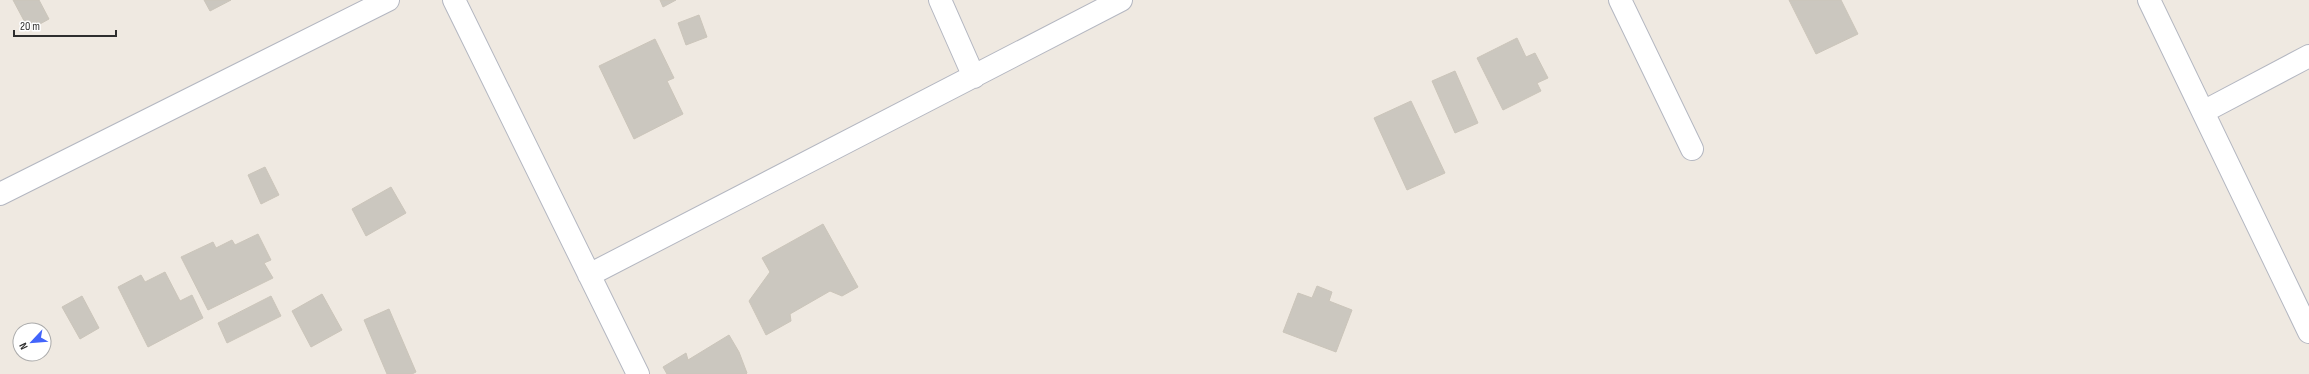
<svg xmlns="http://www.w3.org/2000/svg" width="2309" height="374" font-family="'Sofia Sans Condensed',sans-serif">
	<rect width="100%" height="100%" fill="#efe9e1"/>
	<path fill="#cbc7bf" stroke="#cbc5ba" d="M13 0H39L49 19 29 30Z
		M204 0H231L210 11Z
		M660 0H676L663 7Z
		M1789 0H1841L1858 34 1816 54Z
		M699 15 707 37 686 45 678 23Z
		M1517 38 1526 57 1535 53 1548 78 1537 83 1541 91 1503 110 1477 58Z
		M655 39 674 78 667 81 683 114 634 139 599 66Z
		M1455 71 1478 123 1455 133 1432 81Z
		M1411 101 1445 173 1407 190 1374 118Z
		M265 167 279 195 261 204 248 175Z
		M391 187 406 213 366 236 352 209Z
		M823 224 858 287 842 296 830 291 790 314 791 321 766 335 749 301 770 272 762 258Z
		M258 234 271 260 264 263 273 278 208 310 181 257 213 242 216 248 232 240 235 245Z
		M165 272 180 301 192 295 203 318 148 347 118 287 141 275 145 282Z
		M1317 286 1332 292 1329 301 1352 310 1336 352 1283 332 1298 293 1312 298Z
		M322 294 342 330 311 347 292 311Z
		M82 296 99 328 80 339 62 307Z
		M271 296 281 316 227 343 218 323Z
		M389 309 416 372 412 374H387L364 320Z
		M729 335 739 352 747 373 746 374H667L663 367 686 353 688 360Z"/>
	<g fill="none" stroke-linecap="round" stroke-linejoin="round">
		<defs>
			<path id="street" d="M454 0 638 374
				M940 0 974 77
				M1620 0 1692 149
				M2149 0 2309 332
				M2203 112 2309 56
				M0 194 388 0
				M589 275 1121 0"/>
		</defs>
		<use href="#street" stroke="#b4b7c1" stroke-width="24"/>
		<use href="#street" stroke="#fff" stroke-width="22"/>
	</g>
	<g transform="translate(32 342) rotate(244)"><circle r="19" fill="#ffffff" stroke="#ababab"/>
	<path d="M0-3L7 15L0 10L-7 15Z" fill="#4264fb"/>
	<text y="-6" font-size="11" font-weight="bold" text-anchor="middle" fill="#2e2e2e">N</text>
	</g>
	<path d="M14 30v6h102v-6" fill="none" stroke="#2e2e2e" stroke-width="2"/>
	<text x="20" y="30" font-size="12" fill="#2e2e2e" stroke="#ffffff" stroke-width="3" paint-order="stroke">20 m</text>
</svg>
